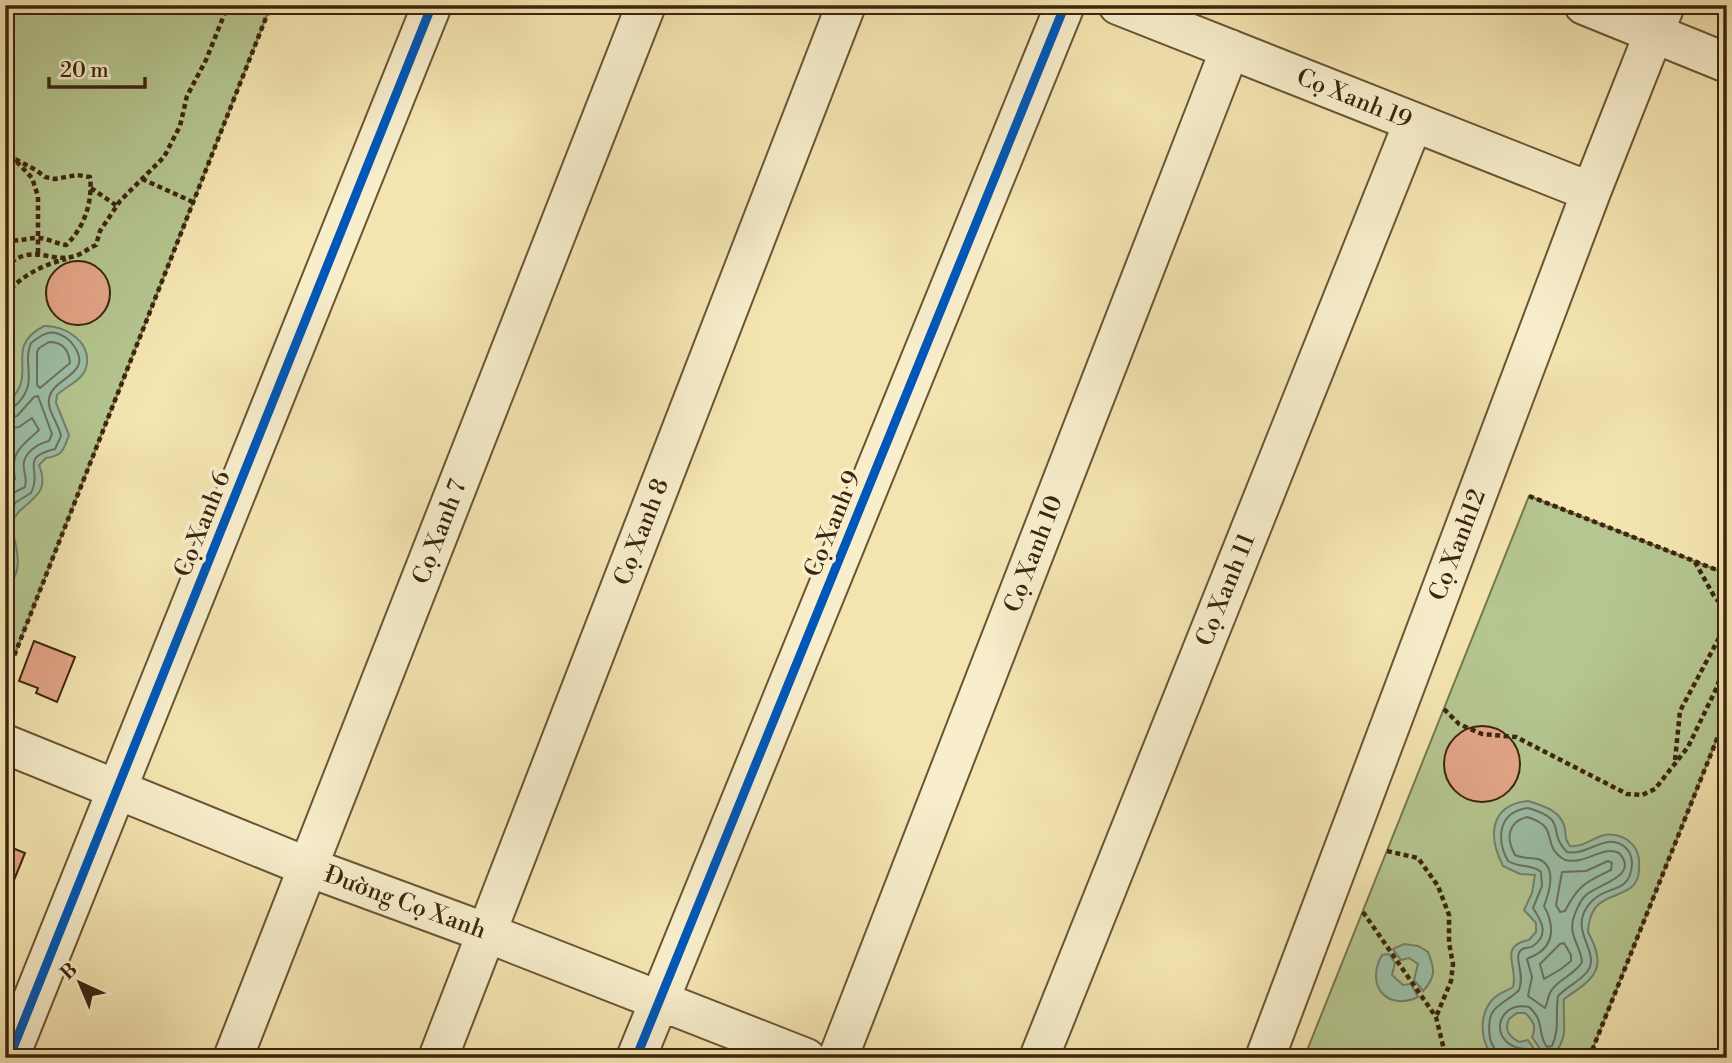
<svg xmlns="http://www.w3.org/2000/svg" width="1732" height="1063" font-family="'Libre Bodoni',serif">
	<rect width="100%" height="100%" fill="#f4e5b0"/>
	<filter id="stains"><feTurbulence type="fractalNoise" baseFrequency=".00286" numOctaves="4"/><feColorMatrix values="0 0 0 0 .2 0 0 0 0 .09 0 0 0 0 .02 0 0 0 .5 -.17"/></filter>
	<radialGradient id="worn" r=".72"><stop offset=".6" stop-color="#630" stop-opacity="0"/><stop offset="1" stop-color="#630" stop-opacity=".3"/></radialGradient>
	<path fill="#b5c690" stroke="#78764f" stroke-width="2" d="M17 5H271L5 679V34Z
		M1529 496 1727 574V714L1589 1058H1304Z"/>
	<path fill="#9cbfa8" stroke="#75816a" stroke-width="2" d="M44 326C66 325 93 343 86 368 82 381 66 386 57 395L56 403 69 435C64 450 62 456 46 458L39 465C53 500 21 499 11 524 15 544 27 573 5 587V405C43 374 0 349 44 326Z
		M1528 801C1544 806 1562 811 1565 829 1566 837 1565 839 1570 846 1588 848 1597 831 1615 835 1626 837 1636 845 1638 855 1640 860 1639 865 1639 871 1637 897 1610 891 1596 907 1591 913 1588 924 1588 932 1608 969 1595 978 1564 999 1562 1026 1571 1035 1551 1058H1546L1532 1037C1537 1027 1533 1020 1525 1013H1517L1509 1019C1504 1031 1509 1036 1519 1042L1528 1040 1540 1058H1494C1480 1042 1478 1015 1493 999 1499 993 1507 991 1513 987 1519 967 1497 946 1529 940L1536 932V923L1524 910 1532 893 1535 875 1520 874 1503 866C1488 837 1489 805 1528 801Z
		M1404 944 1418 946 1428 952C1435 969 1436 977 1423 991L1414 980 1418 964 1409 958 1401 960 1393 949Z
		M1389 954 1395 963 1392 975 1403 985 1411 984 1418 997C1386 1012 1365 984 1382 955Z"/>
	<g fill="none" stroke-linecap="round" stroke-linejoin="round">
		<path stroke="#6c725b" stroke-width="2" d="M49 342C63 342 69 351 70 363L40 388 37 385V352L39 348Z
			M5 410C12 409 14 407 19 402 38 381 22 364 31 343 39 337 46 331 56 333 63 335 70 340 74 346 94 375 52 377 49 399 47 411 59 424 61 436L55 449C18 458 43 469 31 493L16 502 5 519
			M5 419 17 416 34 397 38 396 52 434 49 441C37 444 21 454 24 469 25 477 27 479 25 487L11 494 5 502
			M5 429 19 427 32 418 39 430C21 447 10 451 15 479L5 486
			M1527 817C1562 827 1539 845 1565 860 1587 865 1601 845 1619 853 1641 877 1596 884 1585 896 1580 901 1575 912 1573 920 1569 936 1581 947 1582 962 1575 975 1558 979 1551 991 1547 997 1548 1003 1545 1008L1528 996 1532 977 1527 959C1530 957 1534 956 1537 954 1556 943 1553 922 1544 906 1549 893 1558 866 1538 859 1530 857 1523 859 1515 855 1506 839 1507 822 1527 817Z
			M1608 861 1612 863 1611 870C1586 882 1578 885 1565 911L1560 912 1556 905 1562 872 1586 871Z
			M1564 943 1571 955V961L1561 969 1544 979 1540 964 1560 944Z
			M1498 1058C1497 1050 1491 1045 1490 1038 1485 1004 1502 1007 1519 990 1525 975 1515 960 1519 953 1522 946 1528 949 1533 946 1550 935 1541 920 1533 908L1542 886 1541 872C1533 864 1519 868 1508 861 1496 839 1498 812 1528 808 1570 820 1546 832 1567 852 1588 857 1608 829 1627 849 1631 854 1632 858 1632 864 1630 895 1608 884 1592 901 1564 930 1603 951 1587 972 1579 982 1566 987 1558 996 1555 1014 1560 1029 1552 1046L1547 1047C1536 1032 1546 1022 1529 1007 1494 1000 1488 1047 1526 1049L1531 1058"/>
	</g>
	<path fill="#e3a588" stroke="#3b250e" stroke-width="2" d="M46 293a32 32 0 1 1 64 0a32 32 0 1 1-64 0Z
		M34 641 75 657 57 702 36 693 38 688 19 681Z
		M1444 764a38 38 0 1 1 76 0a38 38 0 1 1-76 0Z
		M5 845 25 853 10 890 5 888Z"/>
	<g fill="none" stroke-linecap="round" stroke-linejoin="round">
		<defs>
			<path id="minor" d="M1118 5 1591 192
				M1584 5 1727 63
				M5 744 308 867 487 933 806 1058
				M9 1058 432 5
				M233 1058 646 5
				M438 1058 846 5
				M636 1058 1065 5
				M838 1058 1230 49
				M1039 1058 1413 123
				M1265 1058 1591 192 1665 5"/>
		</defs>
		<use href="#minor" stroke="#695536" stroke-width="42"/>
		<path stroke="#3b250e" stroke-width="4.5" stroke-dasharray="5 3.5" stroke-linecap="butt" d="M5 149 32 178 38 196V253
			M142 179 193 202
			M91 188 117 206
			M5 238C18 244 26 237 39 238 47 238 57 244 66 245 84 228 93 202 90 177L77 175 55 179 45 177 36 170 15 159
			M5 268C31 241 50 264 75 256 82 254 89 248 96 245L100 231 120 201 164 157 180 126 187 96 206 60 228 5
			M5 295C21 276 42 265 66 259
			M1529 496 1727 574
			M1695 562 1714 596 1727 611
			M5 679 271 5
			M1444 709 1459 724 1482 734 1516 737 1627 794 1642 795 1655 789 1688 747 1717 687 1727 656
			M1675 760 1680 711 1727 623
			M1387 851 1418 858 1438 886 1449 915V943L1453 964 1451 981 1436 1017
			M1363 912 1436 1017 1446 1058
			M1589 1058 1727 714"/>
		<use href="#minor" stroke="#f8eecc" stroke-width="38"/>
		<defs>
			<path id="cycleway" d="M9 1058 432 5
				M636 1058 1065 5"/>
		</defs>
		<use href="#cycleway" stroke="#f8eecc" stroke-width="13"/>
		<use href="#cycleway" stroke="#0057b8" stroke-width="9"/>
	</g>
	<g text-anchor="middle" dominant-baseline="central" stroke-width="7" stroke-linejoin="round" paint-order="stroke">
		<g font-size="24" fill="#3b250e" stroke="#f8eecc">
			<text transform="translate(1354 99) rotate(22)">Cọ Xanh 19</text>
			<text transform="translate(203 524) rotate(-68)">Cọ Xanh 6</text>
			<text transform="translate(833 524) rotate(-68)">Cọ Xanh 9</text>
			<text transform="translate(440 532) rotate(-69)">Cọ Xanh 7</text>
			<text transform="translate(642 532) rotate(-69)">Cọ Xanh 8</text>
			<text transform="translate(1458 545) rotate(-69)">Cọ Xanh12</text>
			<text transform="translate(1034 554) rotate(-69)">Cọ Xanh 10</text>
			<text transform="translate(1226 590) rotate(-68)">Cọ Xanh 11</text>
			<text transform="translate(405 903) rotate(20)">Đường Cọ Xanh</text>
		</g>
	</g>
	<rect width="1732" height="1063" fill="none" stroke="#f4e5b0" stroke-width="28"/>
	<rect x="7" y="7" width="1718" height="1049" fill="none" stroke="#3b250e" stroke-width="3.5"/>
	<rect x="14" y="14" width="1704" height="1035" fill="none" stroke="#3b250e" stroke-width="2"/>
	<g transform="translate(80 983) rotate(316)" stroke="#f8eecc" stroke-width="5" paint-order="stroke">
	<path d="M0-5L12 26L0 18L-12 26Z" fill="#3b250e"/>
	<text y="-10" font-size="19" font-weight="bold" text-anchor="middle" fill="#3b250e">B</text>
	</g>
	<path d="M49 77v10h96v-10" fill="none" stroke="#3b250e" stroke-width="3.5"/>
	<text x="60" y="77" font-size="21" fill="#3b250e" stroke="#f8eecc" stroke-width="5" paint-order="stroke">20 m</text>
	<rect width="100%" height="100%" filter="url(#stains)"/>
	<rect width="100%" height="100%" fill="url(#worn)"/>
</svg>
